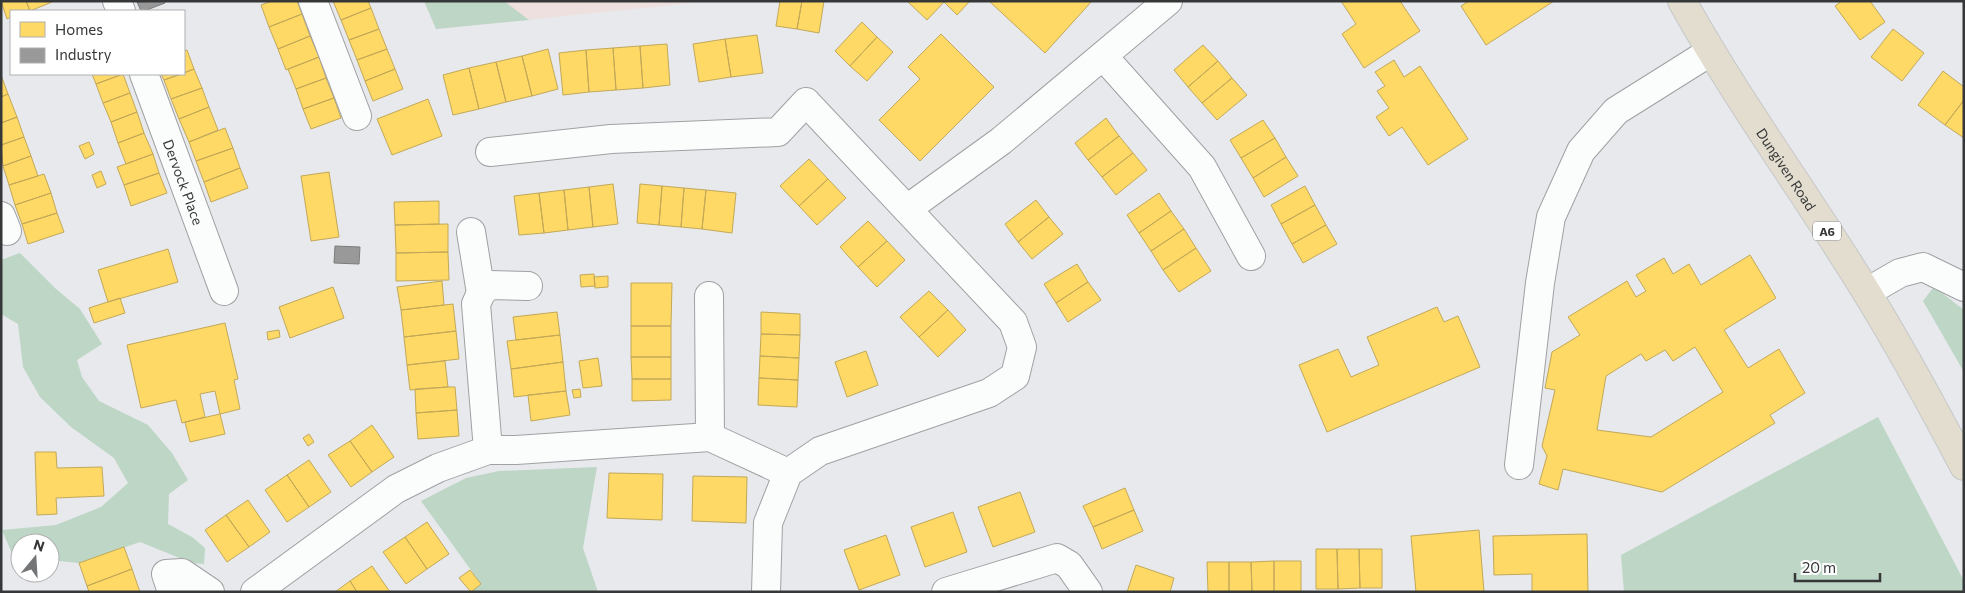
<svg xmlns="http://www.w3.org/2000/svg" width="1965" height="593" font-family="Commissioner,sans-serif">
	<rect width="100%" height="100%" fill="#e7e9ec"/>
	<path fill="#eee0de" d="M424 1H692V3L436 29Z"/>
	<path fill="#bdd6c5" d="M424 1H504L529 20 436 29Z
		M20 253 56 289 80 309 102 344 77 360 82 377 99 401 148 425 172 453 188 480 169 494 168 524 192 537 205 548 204 564 192 563 140 542 79 563 50 560V543H20V556H13L2 530 56 525 101 507 128 483 114 458 71 427 40 397 23 367 18 324 1 314V260Z
		M1933 288 1942 293 1964 310V372L1923 301Z
		M1878 417 1964 581V592H1624L1621 555Z
		M597 467 583 548 598 592H470L481 584 421 501 466 478 499 471Z"/>
	<path fill="#ffd966" stroke="#c2a858" fill-rule="evenodd" d="M1 1H26L30 11H11V17L7 19Z
		M26 1H52V2L30 11Z
		M272 1H297L302 14 269 27 261 5Z
		M333 1H368L371 8 341 20Z
		M780 1H802L797 29 776 26Z
		M802 1H824L819 33 797 29Z
		M907 1H970L957 15 944 2 927 20Z
		M989 1H1092L1045 53Z
		M1341 1H1400L1420 31 1364 68 1342 34 1356 24Z
		M1469 1H1554L1486 45 1461 6Z
		M1842 1H1870L1885 22 1860 40 1835 6Z
		M371 8 379 29 349 40 341 20Z
		M302 14 310 36 278 49 269 27Z
		M862 22 877 37 850 66 835 51Z
		M379 29 387 49 357 60 349 40Z
		M1893 29 1924 53 1902 81 1871 57Z
		M941 34 994 87 920 161 879 120 920 79 908 67Z
		M757 35 763 73 731 77 725 39Z
		M310 36 319 57 286 70 278 49Z
		M877 37 893 52 867 81 850 66Z
		M725 39 731 77 699 82 693 44Z
		M667 44 670 85 643 88 640 46Z
		M1203 45 1218 61 1188 87 1174 70Z
		M640 46 643 88 616 90 613 48Z
		M613 48 616 90 589 92 586 50Z
		M387 49 395 69 365 81 357 60Z
		M548 49 558 89 532 96 522 56Z
		M187 50 194 69 184 73V51Z
		M586 50 589 92 563 95 559 53Z
		M522 56 532 96 506 102 496 62Z
		M319 57 326 78 296 89 288 69Z
		M1394 60 1404 77 1420 66 1468 139 1428 165 1402 127 1389 136 1376 117 1389 108 1377 91 1385 86 1375 72Z
		M1218 61 1232 78 1202 103 1188 87Z
		M496 62 506 102 479 109 469 68Z
		M469 68 479 109 453 115 443 75Z
		M194 69 202 88 171 99 164 80Z
		M395 69 403 89 373 101 365 81Z
		M1943 71 1964 87V100L1945 125 1918 105Z
		M92 74H123L96 84Z
		M123 74 130 93 103 103 96 84Z
		M161 74H182L164 80Z
		M1 75 8 94 1 97Z
		M326 78 334 98 303 109 296 89Z
		M1232 78 1247 95 1217 120 1202 103Z
		M202 88 209 107 179 119 171 99Z
		M130 93 137 112 111 122 103 103Z
		M8 94 17 117 1 123V97Z
		M334 98 341 118 311 129 303 109Z
		M428 99 442 136 392 155 377 119Z
		M1964 100V138L1945 125Z
		M209 107 218 130 189 142 179 119Z
		M137 112 144 133 118 143 111 122Z
		M17 117 24 137 1 145V123Z
		M1106 118 1119 136 1088 160 1075 143Z
		M1263 120 1275 138 1241 158 1230 140Z
		M225 128 233 148 196 161 189 142Z
		M144 133 153 154 126 164 118 143Z
		M1119 136 1133 153 1102 177 1088 160Z
		M24 137 31 156 3 166 1 145Z
		M1275 138 1286 157 1253 178 1241 158Z
		M89 142 94 154 85 159 79 146Z
		M233 148 240 168 204 182 196 161Z
		M1133 153 1147 170 1116 195 1102 177Z
		M153 154 159 173 124 185 117 167Z
		M31 156 38 176 9 185 3 166Z
		M1286 157 1298 176 1264 197 1253 178Z
		M809 159 828 179 799 206 780 186Z
		M240 168 248 188 211 202 204 182Z
		M101 171 106 184 97 188 92 175Z
		M329 172 339 237 311 241 301 176Z
		M159 173 167 193 131 206 124 185Z
		M44 174 51 193 15 205 9 185Z
		M828 179 846 198 817 225 799 206Z
		M613 184 618 224 593 227 589 187Z
		M640 184 662 186 659 225 637 223Z
		M662 186 684 188 681 227 659 225Z
		M1305 186 1315 205 1281 224 1271 205Z
		M589 187 593 227 568 230 564 190Z
		M684 188 706 190 702 229 681 227Z
		M564 190 568 230 544 233 539 193Z
		M706 190 736 193 732 233 702 229Z
		M51 193 57 213 22 224 15 205Z
		M539 193 544 233 519 235 514 196Z
		M1159 193 1171 211 1139 233 1127 215Z
		M1036 200 1049 217 1018 242 1005 224Z
		M439 201V224L395 225 394 202Z
		M1315 205 1326 225 1292 244 1281 224Z
		M1171 211 1184 229 1151 251 1139 233Z
		M57 213 64 232 28 244 22 224Z
		M1049 217 1063 234 1032 259 1018 242Z
		M868 221 887 241 858 267 840 247Z
		M448 224V252L396 253 395 225Z
		M1326 225 1337 244 1303 263 1292 244Z
		M1184 229 1196 248 1163 270 1151 251Z
		M887 241 905 260 877 287 858 267Z
		M1196 248 1211 271 1179 292 1163 270Z
		M168 249 178 282 108 302 98 270Z
		M448 252 449 280 396 281V253Z
		M1750 255 1776 298 1724 330 1748 368 1779 349 1805 393 1770 415 1775 423 1662 492 1563 469 1558 490 1539 484 1547 456 1542 446 1555 390 1545 388 1552 352 1580 335 1568 317 1627 281 1636 297 1646 291 1636 275 1664 258 1673 274 1689 264 1701 285ZM1695 347 1723 392 1651 437 1597 430 1606 376 1641 354 1646 361 1665 350 1673 361Z
		M1077 264 1088 282 1056 303 1044 284Z
		M594 274 595 286 581 287 580 275Z
		M608 276V287L595 288 594 277Z
		M442 281 444 305 401 310 397 287Z
		M1088 282 1101 300 1068 322 1056 303Z
		M631 283H672L671 326H631Z
		M333 287 344 318 290 338 279 307Z
		M929 291 948 310 919 337 900 317Z
		M120 298 125 313 94 323 89 308Z
		M453 304 456 331 404 337 401 310Z
		M1437 307 1444 322 1458 316 1480 367 1327 432 1299 365 1338 349 1351 377 1379 365 1367 337Z
		M948 310 966 330 938 357 919 337Z
		M557 312 560 335 516 340 513 317Z
		M761 312 800 314V335L761 334Z
		M225 323 238 379 234 380 240 409 220 414 215 391 200 394 205 417 182 423 176 400 141 408 127 345Z
		M631 326H671V357H631Z
		M279 330 280 337 268 340 267 332Z
		M456 331 459 359 407 365 404 337Z
		M761 334 800 335 799 358 760 356Z
		M560 335 563 362 511 369 507 341Z
		M866 351 878 385 847 397 835 362Z
		M760 356 799 358 798 380 759 378Z
		M631 357H671V379H632Z
		M598 358 602 386 583 388 579 361Z
		M445 361 448 387 410 390 407 365Z
		M563 362 566 391 514 397 511 369Z
		M759 378 798 380 797 407 758 405Z
		M632 379H671V400L632 401Z
		M448 387H455L457 410 416 413 415 389Z
		M580 389 581 397 574 398 572 390Z
		M566 391 570 415 531 421 528 395Z
		M457 410 459 436 418 439 416 413Z
		M220 414 225 434 190 442 185 422Z
		M372 425 394 457 372 472 350 441Z
		M309 434 314 442 308 446 303 438Z
		M350 441 372 472 351 487 328 455Z
		M35 452H56L57 468 102 467 104 496 56 498 57 514 37 515Z
		M309 460 331 492 309 507 287 475Z
		M609 473 663 474 662 520 607 518Z
		M287 475 309 507 287 522 265 490Z
		M693 476 747 477 746 523 692 521Z
		M1125 488 1134 510 1093 527 1083 506Z
		M1020 492 1035 532 993 547 978 507Z
		M248 500 270 532 249 547 226 515Z
		M1134 510 1143 531 1102 549 1093 527Z
		M953 512 967 552 925 567 911 527Z
		M226 515 249 547 227 562 205 530Z
		M427 522 449 554 427 569 405 537Z
		M1479 530 1484 592H1416L1411 536Z
		M1587 534 1588 592H1532V574L1494 575 1493 536Z
		M886 535 900 575 859 590 844 550Z
		M405 537 427 569 406 584 383 552Z
		M124 547 132 569 87 586 79 563Z
		M1316 549H1337L1338 589H1316Z
		M1337 549H1359L1360 588 1338 589Z
		M1359 549H1382V588H1360Z
		M1274 561V592H1252L1251 562Z
		M1274 561H1301V592H1274Z
		M1207 562H1229V592H1208Z
		M1229 562H1251L1252 592H1229Z
		M1136 565 1174 578 1170 592H1127Z
		M372 566 390 592H357L350 581Z
		M132 569 140 592H89L87 586Z
		M470 570 481 584 471 592 459 578Z
		M350 581 357 592H335Z"/>
	<path fill="#999" stroke="#7b7c7c" d="M165 1V3L144 11H141L137 2Z
		M335 246 360 247 359 264 334 263Z"/>
	<g fill="none" stroke-linecap="round" stroke-linejoin="round">
		<defs>
			<g id="minor">
				<path d="M117 1 121 11"/>
				<path d="M313 1 357 116"/>
				<path d="M1103 56 1202 167 1251 256"/>
				<path id="s1" d="M144 74 224 291"/>
				<path d="M490 152 611 139 778 132 806 102 1013 322 1022 347 1015 376 989 393 820 451 788 473 768 523 766 592"/>
				<path d="M907 209 1001 141 1168 1"/>
				<path d="M1 216 7 231"/>
				<path d="M471 232 481 293"/>
				<path d="M1867 292 1900 273 1923 267 1964 287"/>
				<path d="M709 296 710 437"/>
				<path d="M488 450 476 304 481 293 489 285 528 286"/>
				<path d="M1519 465 1540 283 1551 217 1581 151 1616 111 1710 52"/>
				<path d="M172 592 166 574 182 573 210 592"/>
				<path d="M255 592 396 489 438 468 488 450H516L710 437 788 473"/>
				<path d="M946 592 1057 558 1069 565 1088 592"/>
			</g>
			<g id="highway">
				<path id="s2" d="M1682 1C1738 102 1807 195 1867 293 1902 350 1933 407 1964 466"/>
			</g>
		</defs>
		<use href="#minor" stroke="#a0a1a3" stroke-width="30"/>
		<use href="#highway" stroke="#c6c7c8" stroke-width="30"/>
		<use href="#minor" stroke="#fbfcfc" stroke-width="28"/>
		<use href="#highway" stroke="#e2ddcf" stroke-width="28"/>
	</g>
	<g text-anchor="middle" dominant-baseline="central" stroke-width="5" stroke-linejoin="round" paint-order="stroke">
		<rect fill="#fff" stroke="#727374" stroke-width="1" x="1813" y="221.5" width="28" height="19" rx="4"/>
		<g font-size="12" font-weight="bold" fill="#353738">
			<text x="1827" y="231">A6</text>
		</g>
		<g font-size="14" fill="#353738" stroke="#fff">
			<text stroke="none"><textPath href="#s2" startOffset="198">Dungiven Road</textPath></text>
			<text stroke="none"><textPath href="#s1" startOffset="115">Dervock Place</textPath></text>
		</g>
	</g>
	<rect width="1965" height="593" fill="none" stroke="#353738" stroke-width="5"/>
	<rect x="10" y="10" width="175" height="65" fill="#ffffff" stroke="#aeafaf"/>
	<rect x="20" y="22" width="25" height="15" fill="#ffd966" stroke="#aeafaf"/>
	<text x="55" y="35" font-size="15" fill="#353738">Homes</text>
	<rect x="20" y="48" width="25" height="15" fill="#999999" stroke="#aeafaf"/>
	<text x="55" y="60" font-size="15" fill="#353738">Industry</text>
	<g transform="translate(35 558) rotate(18)"><circle r="24" fill="#ffffff" stroke="#aeafaf"/>
	<path d="M0-4L9 19L0 12L-9 19Z" fill="#737577"/>
	<text y="-8" font-size="14" font-weight="bold" text-anchor="middle" fill="#353738">N</text>
	</g>
	<path d="M1795 573v8h85v-8" fill="none" stroke="#353738" stroke-width="2.5"/>
	<text x="1802" y="573" font-size="15" fill="#353738" stroke="#ffffff" stroke-width="4" paint-order="stroke">20 m</text>
</svg>
